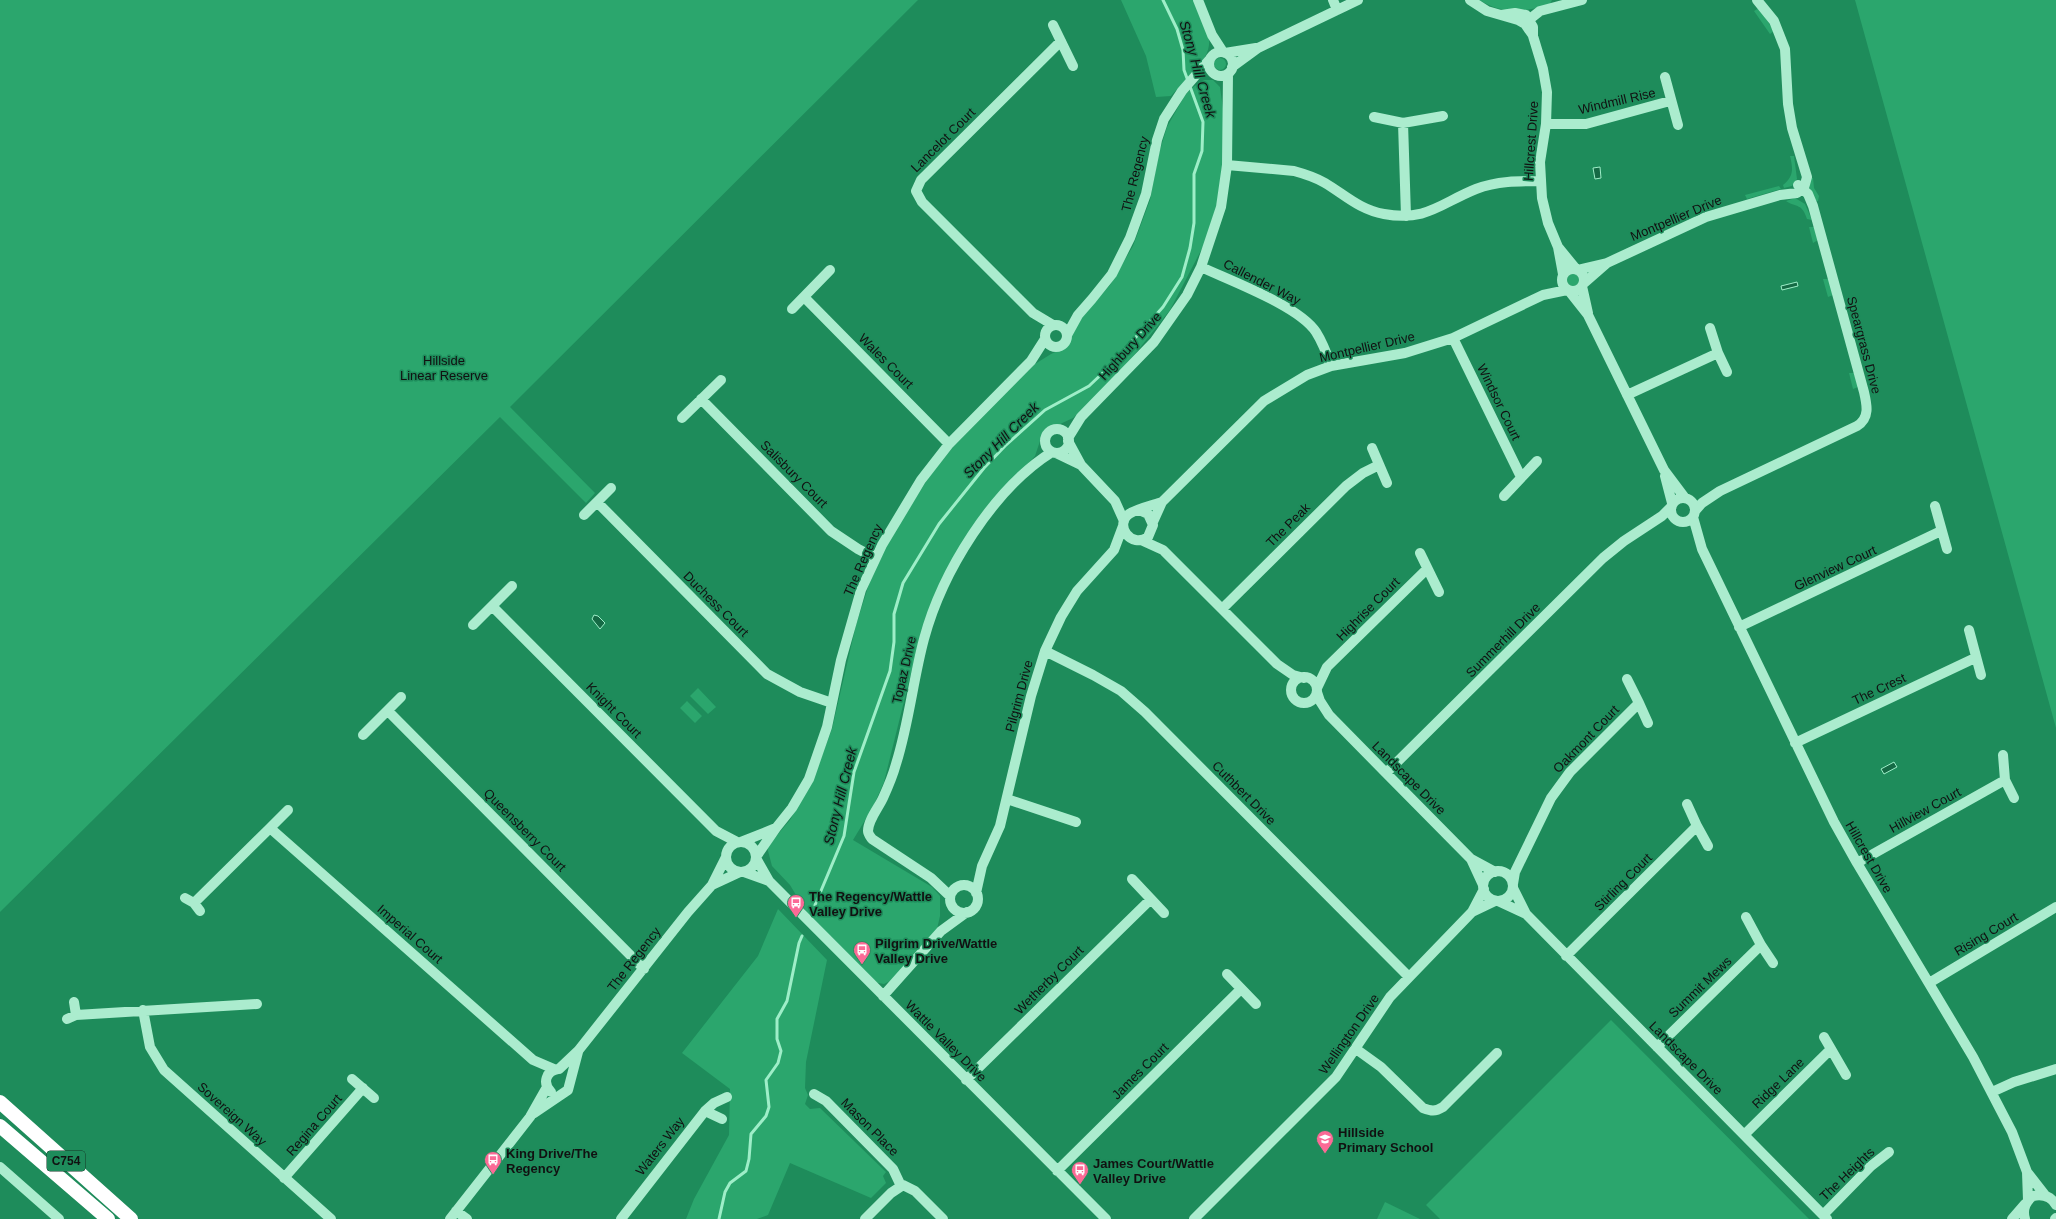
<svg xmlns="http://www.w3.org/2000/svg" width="2056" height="1219" font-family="Helvetica,sans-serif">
	<rect width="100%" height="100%" fill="#1e8c5b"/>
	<path fill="#2ba66d" d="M0 0H918L510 407 595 493 586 503 500 417 0 912Z
		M1121 0H1194C1199 12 1207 26 1209 38 1212 61 1184 80 1171 96L1156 97 1146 56Z
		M1479 0H1552L1550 4C1525 13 1502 14 1479 0Z
		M1855 0H2056V728Z
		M1759 8 1774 31 1770 34 1754 11Z
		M1214 64a6 6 0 1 1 12 0a6 6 0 1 1-12 0Z
		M1204 80H1213L1220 87 1223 109 1224 155 1217 204 1209 235 1170 310 1135 354 1098 394 1073 418 1043 432 1035 456 1021 471 952 562 914 661 884 782 873 807 853 840 932 887 940 896V916L937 929 892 980 884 984 873 982 808 915 790 885 772 866 767 847 790 820 812 782 832 729 856 625 869 584 886 545 929 477 954 446 1035 364 1051 354 1066 347 1078 322 1110 285 1133 246 1150 200 1159 153 1167 127 1185 95 1193 87Z
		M1790 156H1794L1797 179 1792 186 1784 188 1783 185C1794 176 1793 169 1790 156Z
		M1809 178H1813L1814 188 1819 196 1818 201H1815L1810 190Z
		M1779 186 1781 189 1747 199 1745 195Z
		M1795 198 1805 204 1812 220 1807 219C1802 203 1797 208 1786 201Z
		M1809 227H1814L1818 240 1813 243Z
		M1567 280a6 6 0 1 1 12 0a6 6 0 1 1-12 0Z
		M1823 279H1829L1833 295 1828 297Z
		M1849 373H1854L1858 387 1853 389Z
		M698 688 716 707 708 714 690 696Z
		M687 701 702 716 695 723 680 708Z
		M778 909 827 960 806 1062 805 1088 808 1095 805 1104 810 1109 820 1108 886 1172 883 1176 886 1183 871 1198 790 1163 768 1215 757 1219H686L694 1199 729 1135 730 1089 682 1053 758 956Z
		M1611 1020 1809 1219H1440L1426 1205Z
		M1385 1202 1420 1219H1377Z"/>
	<path fill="#156a45" stroke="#9eeec8" d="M1600 167 1601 178 1595 179 1593 168Z
		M1797 282 1798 286 1782 290 1781 286Z
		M594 615 598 616 605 623 600 629 592 619Z
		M1894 762 1897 767 1884 774 1881 769Z"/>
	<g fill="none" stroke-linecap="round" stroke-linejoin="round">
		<path stroke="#9eeec8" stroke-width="3" d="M815 905 844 836 854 772 890 671 894 642V614L903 583 939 524 984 468 1005 446 1045 410 1089 386 1108 368 1163 307 1182 277 1190 248 1194 223V174L1202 151 1203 122 1184 70 1183 50 1177 29 1163 0
			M719 1219 725 1192 730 1183 746 1171 749 1159 751 1134 766 1116 769 1107 766 1080 778 1063 781 1051 777 1039V1019L787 1001 799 943 802 936"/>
		<path stroke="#abecce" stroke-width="10" d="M1198 0 1212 35 1223 52
			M1333 0 1337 10
			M1470 0 1487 11 1518 20 1525 24 1532 34
			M1501 15 1515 13 1526 15 1533 27V36L1543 69 1547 92 1546 124 1540 162 1542 198 1548 223 1558 247 1563 274
			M1526 22 1540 11 1582 0
			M1053 25 1073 66
			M1209 64a12 12 0 1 1 24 0a12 12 0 1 1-24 0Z
			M1225 53 1256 48
			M1232 67 1258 48 1358 0
			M1665 77 1678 125
			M1374 117 1403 123 1443 116
			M1403 123 1406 216
			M1546 124H1586L1670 101
			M1227 165 1294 171C1305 174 1315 177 1325 183 1345 195 1360 210 1384 214 1426 222 1441 203 1476 189 1497 181 1518 181 1540 181
			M1558 247 1576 269
			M1201 267C1231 281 1299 306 1316 332 1323 343 1327 354 1331 366
			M1562 280a11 11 0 1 1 22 0a11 11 0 1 1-22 0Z
			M1577 270 1607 263 1706 217 1780 195 1797 193 1804 188 1807 177 1792 128 1788 104 1785 49 1774 21 1757 0
			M1583 284 1607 263
			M1582 286 1588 313
			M1569 291 1588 315 1664 470 1685 498
			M804 297 949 444
			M792 309 830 270
			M1045 336a11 11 0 1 1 22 0a11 11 0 1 1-22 0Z
			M1053 325 1033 313 922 202 916 191 921 180 1061 41
			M1067 335 1078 315 1092 299 1112 274 1130 238 1146 194 1157 140 1164 119 1182 91 1210 59
			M1453 338 1521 477
			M1718 353 1727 372
			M1627 395 1718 353 1710 328
			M701 399 831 531 858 549 875 558
			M682 418 721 380
			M1045 441a12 12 0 1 1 24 0a12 12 0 1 1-24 0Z
			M1068 438 1081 417 1154 342 1187 295 1201 267 1221 207 1227 165 1228 74
			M1068 441 1081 465 1115 501 1124 521
			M1372 448 1387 483
			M1056 453 1081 465
			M1665 476 1672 503
			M1504 496 1537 461
			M1671 510a12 12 0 1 1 24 0a12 12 0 1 1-24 0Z
			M597 502 767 674 800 692 832 703
			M1935 506 1947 549
			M1139 510 1148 514 1153 525 1148 537C1131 549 1114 525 1129 514 1136 509 1153 505 1162 502
			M1695 511 1702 503 1720 491 1857 426C1870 418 1867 405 1864 392L1813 206 1808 194 1798 185
			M584 515 611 488
			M1693 517 1702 549 1834 822 1857 863 1973 1057 2012 1132 2027 1172 2045 1195
			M1153 522 1162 502 1264 401 1307 375 1331 366 1405 353 1453 338 1543 295 1567 290
			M1141 540 1163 550 1277 664 1293 675 1304 678
			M1420 553 1439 592
			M492 606 716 831 737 842
			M1222 609 1346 486 1363 473 1379 465
			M473 625 512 586
			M1739 627 1941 531
			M1969 630 1981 675
			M1045 651 1093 675 1121 691 1145 712 1408 976
			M1291 690a13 13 0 1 1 26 0a13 13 0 1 1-26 0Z
			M1317 688 1327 667 1427 569
			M1317 692 1320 701 1329 715 1386 773 1471 859 1495 872
			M1639 703 1648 723
			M388 711 644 969
			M363 735 401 697
			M1795 743 1975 658
			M1386 773 1603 558 1624 541 1662 516 1671 507
			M2005 780 2014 798
			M1007 799 1076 822
			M288 810 270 828 533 1060 554 1069
			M1697 826 1708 846
			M726 857a15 15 0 1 1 30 0a15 15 0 1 1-30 0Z
			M741 842 776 828
			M756 857 776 828 792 808 809 779 827 727 841 660 861 590 882 545 921 480 949 444 1031 361 1045 339
			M756 858 769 881 1106 1219
			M1471 859 1483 885
			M1857 863 2005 780 2003 755
			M1483 886a15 15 0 1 1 30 0a15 15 0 1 1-30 0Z
			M744 872 769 881
			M1132 879 1164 913
			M1513 884 1515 872 1551 798 1570 772 1639 703 1627 679
			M712 885 740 872
			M950 899a14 14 0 1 1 28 0a14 14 0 1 1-28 0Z
			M1513 888 1526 914 1827 1219
			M976 893 982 866 1000 826 1031 696 1045 651 1061 617 1077 591 1114 550 1123 526
			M950 896 931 878 872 839C870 836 868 834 868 831 868 820 879 807 883 798 888 787 893 775 896 764 909 723 913 680 924 639 942 572 993 489 1052 452
			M185 898 194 903 200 911
			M1498 901 1526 914
			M194 903 270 828
			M1472 912 1495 901
			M1761 945 1773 963
			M1566 956 1697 826 1687 804
			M1227 974 1256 1004
			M1929 983 2056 907
			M883 996 941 931 967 912
			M74 1002 76 1015
			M143 1010 150 1047 164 1070 331 1219
			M67 1019 76 1015 257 1004
			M1657 1047 1761 945 1746 917
			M1356 1049 1381 1067 1423 1108C1431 1111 1435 1112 1443 1107L1497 1053
			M1831 1049 1846 1075
			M559 1069 578 1051 688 912 712 885 726 857
			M352 1079 374 1098
			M966 1080 1151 899
			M551 1092C542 1083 546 1071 558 1069
			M1992 1092 2014 1082 2056 1069
			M814 1094 826 1101 893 1169 901 1186
			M705 1111 722 1119
			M534 1113 568 1090 578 1052
			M1744 1135 1831 1049 1824 1037
			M0 1167 59 1219
			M1057 1171 1241 989
			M2027 1172 2028 1200
			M284 1178 363 1088
			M456 1211 467 1219
			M1823 1215 1871 1166 1889 1152
			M450 1219 530 1117 547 1087
			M621 1219 705 1111 714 1103 727 1097
			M865 1219 891 1193 903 1185 915 1191 943 1219
			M1194 1219 1336 1077 1390 997 1472 912 1484 889
			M2012 1219 2025 1204
			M2025 1219C2022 1209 2025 1202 2033 1196 2043 1194 2051 1196 2056 1205
			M2055 1219 2056 1218"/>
		<path stroke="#fff" stroke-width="14" d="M0 1102 131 1219
			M0 1126 108 1219"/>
	</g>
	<defs>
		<symbol id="bus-pin" viewBox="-11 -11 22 30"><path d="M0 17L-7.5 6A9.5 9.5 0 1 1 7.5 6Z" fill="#fb6a96" stroke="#1e8c5b"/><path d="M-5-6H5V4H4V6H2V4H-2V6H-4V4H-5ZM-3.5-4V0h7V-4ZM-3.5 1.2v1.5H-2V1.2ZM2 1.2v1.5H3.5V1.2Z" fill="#fff"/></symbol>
		<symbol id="school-pin" viewBox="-11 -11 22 30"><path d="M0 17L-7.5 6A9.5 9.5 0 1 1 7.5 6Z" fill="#fb6a96" stroke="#1e8c5b"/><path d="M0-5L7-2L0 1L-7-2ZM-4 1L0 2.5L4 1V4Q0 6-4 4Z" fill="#fff"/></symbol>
	</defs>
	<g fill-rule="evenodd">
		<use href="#bus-pin" x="786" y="893" width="20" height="27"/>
		<use href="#bus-pin" x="852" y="940" width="20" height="27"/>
		<use href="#school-pin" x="1315" y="1129" width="20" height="27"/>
		<use href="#bus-pin" x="483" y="1150" width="20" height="27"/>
		<use href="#bus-pin" x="1070" y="1160" width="20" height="27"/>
	</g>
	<g text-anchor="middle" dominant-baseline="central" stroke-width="3" stroke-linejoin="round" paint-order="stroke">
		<rect fill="#1e8c5b" stroke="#153627" stroke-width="1" x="47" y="1151" width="38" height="20" rx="3"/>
		<g font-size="12" font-weight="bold" fill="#111">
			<text x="66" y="1161">C754</text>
		</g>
		<g font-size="13" fill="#111" stroke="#1e8c5b">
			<text transform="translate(1617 101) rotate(-13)">Windmill Rise</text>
			<text transform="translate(943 140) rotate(-45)">Lancelot Court</text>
			<text transform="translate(1531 141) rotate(-86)">Hillcrest Drive</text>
			<text transform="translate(1135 174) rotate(-76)">The Regency</text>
			<text transform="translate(1676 218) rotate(-23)">Montpellier Drive</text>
			<text transform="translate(1262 282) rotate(27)">Callender Way</text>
			<text transform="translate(1864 345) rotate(75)">Speargrass Drive</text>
			<text transform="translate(1130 346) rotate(-48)">Highbury Drive</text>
			<text transform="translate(1367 347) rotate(-13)">Montpellier Drive</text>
			<text transform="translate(886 361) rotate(45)">Wales Court</text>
			<text transform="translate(1499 402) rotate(64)">Windsor Court</text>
			<text transform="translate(794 474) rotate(45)">Salisbury Court</text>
			<text transform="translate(1288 525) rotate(-45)">The Peak</text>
			<text transform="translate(863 560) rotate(-66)">The Regency</text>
			<text transform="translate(1835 568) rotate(-25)">Glenview Court</text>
			<text transform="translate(716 604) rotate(45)">Duchess Court</text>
			<text transform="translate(1368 609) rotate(-45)">Highrise Court</text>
			<text transform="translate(1503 640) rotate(-45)">Summerhill Drive</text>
			<text transform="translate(904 670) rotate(-77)">Topaz Drive</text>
			<text transform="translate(1879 689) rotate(-25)">The Crest</text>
			<text transform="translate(1019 696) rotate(-75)">Pilgrim Drive</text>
			<text transform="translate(614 710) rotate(45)">Knight Court</text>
			<text transform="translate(1586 739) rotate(-46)">Oakmont Court</text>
			<text transform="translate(1409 778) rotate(45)">Landscape Drive</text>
			<text transform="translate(1244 793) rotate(45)">Cuthbert Drive</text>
			<text transform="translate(1925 810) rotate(-29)">Hillview Court</text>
			<text transform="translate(525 830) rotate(45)">Queensberry Court</text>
			<text transform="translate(1869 857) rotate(60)">Hillcrest Drive</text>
			<text transform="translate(1623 882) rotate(-45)">Stirling Court</text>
			<text transform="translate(410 934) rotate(41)">Imperial Court</text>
			<text transform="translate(1986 934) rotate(-31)">Rising Court</text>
			<text transform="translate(634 959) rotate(-52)">The Regency</text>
			<text transform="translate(1049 980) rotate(-45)">Wetherby Court</text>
			<text transform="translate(1700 987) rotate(-44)">Summit Mews</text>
			<text transform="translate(1349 1034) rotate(-55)">Wellington Drive</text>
			<text transform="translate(946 1041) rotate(45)">Wattle Valley Drive</text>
			<text transform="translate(1686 1058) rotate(45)">Landscape Drive</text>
			<text transform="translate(1140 1071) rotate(-45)">James Court</text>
			<text transform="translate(1778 1083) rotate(-44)">Ridge Lane</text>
			<text transform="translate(232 1114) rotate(42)">Sovereign Way</text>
			<text transform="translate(314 1125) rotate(-49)">Regina Court</text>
			<text transform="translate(870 1127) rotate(45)">Mason Place</text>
			<text transform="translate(660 1146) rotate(-52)">Waters Way</text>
			<text transform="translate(1847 1174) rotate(-44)">The Heights</text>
		</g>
		<g font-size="13" fill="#111" stroke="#1e8c5b">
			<text x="444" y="360">Hillside<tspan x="444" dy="15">Linear Reserve</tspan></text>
		</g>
		<g font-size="13" font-weight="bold" fill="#111" stroke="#1e8c5b" text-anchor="start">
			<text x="809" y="896">The Regency/Wattle<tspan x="809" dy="15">Valley Drive</tspan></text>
			<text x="875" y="943">Pilgrim Drive/Wattle<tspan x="875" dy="15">Valley Drive</tspan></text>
			<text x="1338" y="1132">Hillside<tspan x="1338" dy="15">Primary School</tspan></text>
			<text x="506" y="1153">King Drive/The<tspan x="506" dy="15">Regency</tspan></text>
			<text x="1093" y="1163">James Court/Wattle<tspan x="1093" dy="15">Valley Drive</tspan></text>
		</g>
		<g font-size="14" font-style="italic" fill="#111" stroke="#1e8c5b">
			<text transform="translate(1198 69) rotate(74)">Stony Hill Creek</text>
			<text transform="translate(1001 440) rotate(-45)">Stony Hill Creek</text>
			<text transform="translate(840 796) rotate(-76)">Stony Hill Creek</text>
		</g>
	</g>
</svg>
